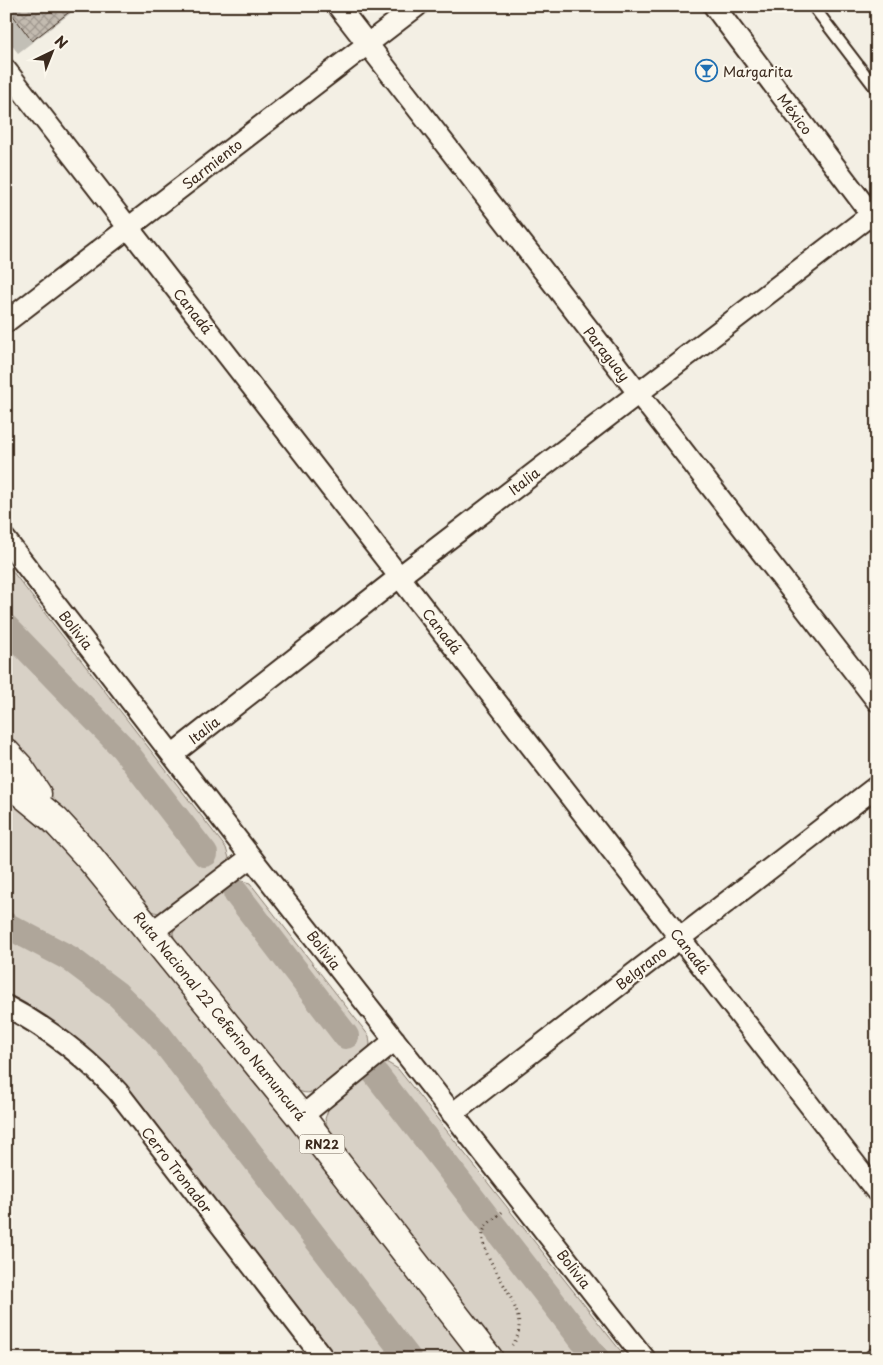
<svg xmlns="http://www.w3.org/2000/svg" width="883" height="1365" font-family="'Playpen Sans',sans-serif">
	<defs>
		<pattern id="building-cross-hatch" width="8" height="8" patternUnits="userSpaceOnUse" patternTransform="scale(1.25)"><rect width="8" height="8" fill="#c3bbb0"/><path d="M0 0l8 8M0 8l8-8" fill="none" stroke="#a0988f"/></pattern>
	</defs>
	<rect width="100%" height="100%" fill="#f3efe4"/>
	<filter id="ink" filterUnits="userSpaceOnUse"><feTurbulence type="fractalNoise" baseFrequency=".02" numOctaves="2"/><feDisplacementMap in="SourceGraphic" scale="10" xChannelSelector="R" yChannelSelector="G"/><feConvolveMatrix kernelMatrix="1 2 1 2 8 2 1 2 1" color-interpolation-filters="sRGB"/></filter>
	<g filter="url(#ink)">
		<path fill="#d8d1c6" stroke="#8a7e72" d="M6 563 226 848 229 858 227 865 161 914 152 911 141 903 44 795 6 743Z
			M6 797 79 863 292 1127 471 1359H334L119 1082 25 1007 6 996Z
			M238 880 250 883 369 1036 370 1044 368 1051 318 1090C307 1095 301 1093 291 1087L175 942 173 933 175 927 232 882Z
			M386 1062 398 1069 627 1359H506L328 1128 325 1119 330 1104 378 1064Z"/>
		<path fill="#0003" d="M6 6H80L18 53 6 38Z
			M868 6H877V17Z"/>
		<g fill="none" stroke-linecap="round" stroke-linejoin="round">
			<path stroke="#afa69a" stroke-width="26" d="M6 627 123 748 205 854
				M236 893 346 1036
				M6 925 69 958 117 994 158 1034 409 1359
				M375 1073 597 1359"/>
		</g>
		<path fill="url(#building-cross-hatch)" stroke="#3b2a1e" d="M6 6H77L32 41Z"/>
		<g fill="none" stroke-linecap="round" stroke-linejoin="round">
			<defs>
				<path id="lane" d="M813 6 877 90"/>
				<path id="street" d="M338 6 877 701
					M714 6 877 222
					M6 70 877 1192
					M6 322 417 6
					M6 540 251 857 645 1359
					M173 754 399 577 877 210
					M152 932 251 857
					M6 1006C50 1029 85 1056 118 1092L324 1359
					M452 1114 877 786
					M301 1117 395 1040
					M875 1359 877 1358"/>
				<path id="highway" d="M6 753 19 767 37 794
					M6 780 55 820 90 858 301 1117 489 1359"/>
			</defs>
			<use href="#lane" stroke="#3b2a1e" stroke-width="14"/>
			<use href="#street" stroke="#3b2a1e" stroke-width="24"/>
			<use href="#highway" stroke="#3b2a1e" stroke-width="31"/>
			<path stroke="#3b2a1e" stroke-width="3" stroke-dasharray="1 4" stroke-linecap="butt" d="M502 1212C497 1217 488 1222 485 1228 469 1254 541 1312 512 1345"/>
			<use href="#lane" stroke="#fbf7ec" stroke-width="10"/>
			<use href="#street" stroke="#fbf7ec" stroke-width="20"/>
			<use href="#highway" stroke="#fbf7ec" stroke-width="28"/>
		</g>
	</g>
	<defs>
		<symbol id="bar-ring" viewBox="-11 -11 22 22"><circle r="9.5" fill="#fbf7ec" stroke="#1f6fb2" stroke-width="1.5"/><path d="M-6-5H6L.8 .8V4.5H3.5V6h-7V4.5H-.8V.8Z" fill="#1f6fb2"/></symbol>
	</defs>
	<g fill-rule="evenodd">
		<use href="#bar-ring" x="694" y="58" width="25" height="25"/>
	</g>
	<g text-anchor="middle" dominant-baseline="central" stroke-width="4" stroke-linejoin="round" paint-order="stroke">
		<rect fill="#fbf7ec" stroke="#75685c" stroke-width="1" x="299.5" y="1134.5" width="45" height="19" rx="4"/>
		<g font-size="12" font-weight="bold" fill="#3b2a1e">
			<text x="322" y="1144">RN22</text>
		</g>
		<g font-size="14" fill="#3b2a1e" stroke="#fbf7ec" text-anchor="start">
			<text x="723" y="71">Margarita</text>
		</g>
		<g font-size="14" fill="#3b2a1e" stroke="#fbf7ec">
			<text transform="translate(795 114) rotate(53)">México</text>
			<text transform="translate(212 164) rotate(-38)">Sarmiento</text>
			<text transform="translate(193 311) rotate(52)">Canadá</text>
			<text transform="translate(607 354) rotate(52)">Paraguay</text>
			<text transform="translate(524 481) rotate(-38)">Italia</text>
			<text transform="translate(76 630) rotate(52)">Bolivia</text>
			<text transform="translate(442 631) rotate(52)">Canadá</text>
			<text transform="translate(204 730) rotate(-38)">Italia</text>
			<text transform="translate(324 950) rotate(52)">Bolivia</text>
			<text transform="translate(690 951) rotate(52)">Canadá</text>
			<text transform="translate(641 968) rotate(-38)">Belgrano</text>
			<text transform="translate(220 1016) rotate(51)">Ruta Nacional 22 Ceferino Namuncurá</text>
			<text transform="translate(177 1170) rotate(52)">Cerro Tronador</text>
			<text transform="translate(574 1269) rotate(52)">Bolivia</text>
		</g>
	</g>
	<rect width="883" height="1365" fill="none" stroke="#fbf7ec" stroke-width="25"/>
	<rect x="12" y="12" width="858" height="1340" fill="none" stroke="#3b2a1e" stroke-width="2" filter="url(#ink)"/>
	<g transform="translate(52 52) rotate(43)" stroke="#fbf7ec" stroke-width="4" paint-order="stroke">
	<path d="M0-4L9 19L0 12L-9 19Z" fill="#3b2a1e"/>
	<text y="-8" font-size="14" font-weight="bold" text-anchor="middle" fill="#3b2a1e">N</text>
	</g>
</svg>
